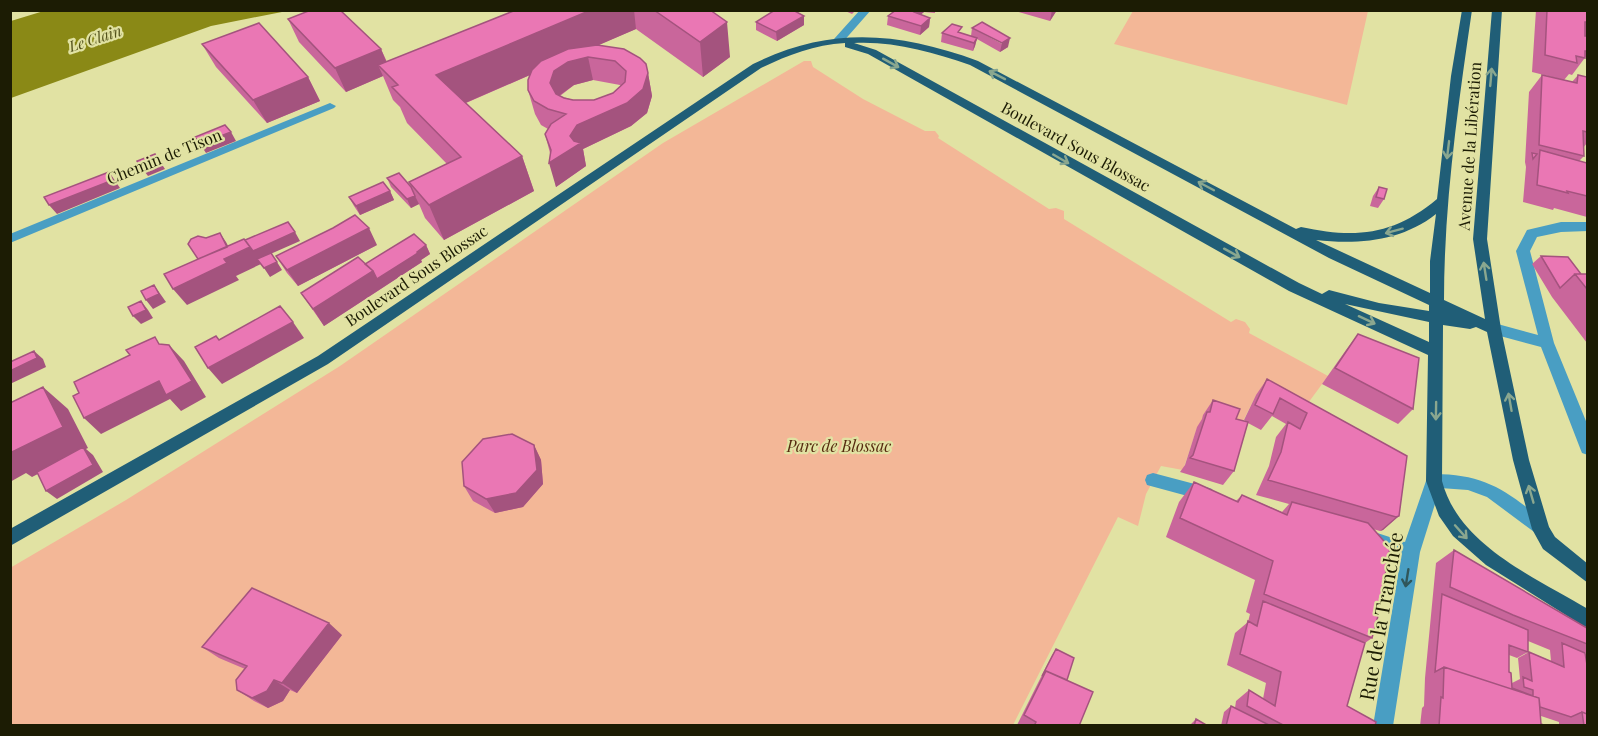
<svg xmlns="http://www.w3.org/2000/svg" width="1598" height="736" font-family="'Playfair Display',serif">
	<rect width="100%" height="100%" fill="#e1e2a3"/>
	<path fill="#f3b797" d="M1133 11V10L1368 11 1347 105 1114 44Z
		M804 61H811L813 67 863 99 925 131H935L939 136 938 138 1049 209 1056 208 1064 211V219L1231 322 1236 319 1245 322 1250 329 1249 333 1328 376 1297 418 1256 395 1239 429 1197 428 1183 470 1161 466 1146 494 1138 526 1118 517 1013 725H11L10 568 126 500 340 366 663 143Z"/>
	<path fill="#8a8916" d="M47 10H286L287 11 211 26 11 98V21Z"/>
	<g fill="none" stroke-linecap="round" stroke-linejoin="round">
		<path fill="#499ec3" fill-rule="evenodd" d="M860 10H871L842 43H834V39Z
			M330 103 336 106 334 108 10 243V234Z
			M1561 222H1588V231L1561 232 1537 237 1530 251 1554 343 1588 426V455L1582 453 1580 448 1541 347 1489 333 1487 329 1489 325 1494 323 1538 335 1516 251 1527 230Z
			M1153 473 1206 487 1212 489 1214 494 1212 499 1206 501 1147 485 1145 480 1147 475Z
			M1434 474C1486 474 1509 492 1547 524L1550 529 1547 534 1541 537 1487 497 1468 490 1440 488 1420 552 1393 726H1373L1401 557 1362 544 1359 538 1362 532 1368 530 1405 542 1426 481 1428 476Z"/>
		<path fill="#205e77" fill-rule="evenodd" d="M1462 10H1472C1458 106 1444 203 1444 300L1485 319 1473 239 1492 10H1502L1487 239 1501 329 1529 460 1549 527 1555 537 1588 564V583L1543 549 1532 529 1513 460 1487 332 1476 327 1470 329 1443 325 1442 481C1459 546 1535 577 1588 609V629L1486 565 1453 536 1439 516 1426 481 1428 355 1289 291 868 54 845 47V43C814 45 788 55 761 68L328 364 10 546V529L318 356 753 64C831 26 898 32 978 61L1296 229 1301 227C1356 239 1394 235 1437 199L1451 76ZM854 43C894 41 932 52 970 65L1329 258 1429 305V311L1379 303 1329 290 1322 294 1299 283 876 50ZM1436 214 1430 261V293L1316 240C1358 245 1402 241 1436 214ZM1345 304 1429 322V342Z"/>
	</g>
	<path fill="#c9669b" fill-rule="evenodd" d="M516 10H710L730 57 703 77 636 29 598 45 648 73 652 96 647 113 631 126 583 149 586 166 556 187 550 153 545 134 548 129 541 125 535 114 528 90 530 75 466 103 522 156 534 191 444 240 425 218 419 204 411 208 391 187 387 178 411 187 409 182 447 164 407 123 400 107 393 100 383 76 346 92 299 42 288 19 381 49 387 62ZM593 80 620 85 621 86 613 93 594 100H573L560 96 574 85Z
		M843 10H856L852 14Z
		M896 10H935V13L924 12 920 15 930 18 929 27 920 35 887 25 888 16Z
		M1012 10H1057L1050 21Z
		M1536 10H1587V55L1572 75 1569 74 1564 80 1532 72Z
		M756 22 804 25 777 41 756 30Z
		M972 28 1008 47 1000 52 977 39 975 46 973 51 941 42 942 33H961L971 36Z
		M202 44 308 77 320 101 267 123 216 67Z
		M1542 75 1572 82 1578 75 1587 77V143L1583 148 1584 156 1579 161 1587 163V217L1554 208 1553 210 1523 202 1526 167 1525 162 1529 92Z
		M1379 187 1384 199 1378 208 1370 206 1373 196Z
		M390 191 394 200 360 215 354 206 349 197Z
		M377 245 298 286 287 273 276 256Z
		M426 245 430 254 421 260 422 262 324 326 301 293 365 264Z
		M1541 256 1581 274H1587V343L1552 297 1532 264Z
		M1358 334 1413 409 1398 424 1322 384 1346 350Z
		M1267 379 1407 456 1399 516 1383 530 1380 531 1373 529 1372 638 1365 643 1347 706 1375 726H1221L1224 712 1231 706 1235 708 1236 701 1249 690 1263 699 1266 683 1227 665 1235 633 1248 622 1250 614 1246 612 1255 580 1166 537 1179 502 1194 482 1236 501 1242 495 1282 512 1289 504 1256 495 1269 466 1276 437 1286 424 1272 416 1261 430 1248 423 1234 471 1223 485 1180 472 1185 465 1197 427 1202 419 1203 415 1213 400 1236 419 1247 422 1244 420 1256 395Z
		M534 445 541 460 543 484 523 507 495 513 473 501 464 486Z
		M1454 550 1587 628V652L1585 653 1587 726H1559V722L1541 716V724L1546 726H1420L1422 708 1424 706 1425 678 1436 563ZM1528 641 1550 650 1551 661 1529 652 1518 658 1520 679 1512 683 1509 672V655L1517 658 1528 652Z
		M342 635 297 693 290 690 283 701 268 708 254 701 237 690 245 669 219 658 202 647Z
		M1056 649 1067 680 1079 726H1018L1017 725 1052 655Z
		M1196 719 1208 726H1189Z"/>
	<path fill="#a4537e" d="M591 10H634L636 29 449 110 436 75Z
		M916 10H924V12L913 21 914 12Z
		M1052 10H1057L1050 21Z
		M804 16V25L777 41 776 32Z
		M930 18 929 27 920 35 921 26Z
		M727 22 730 57 703 77 700 42Z
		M977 38 975 46 973 51 974 43Z
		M1010 38 1008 47 1000 52 1002 43Z
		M381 49 391 73 378 65 383 76 346 92 335 68Z
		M588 57 593 80 574 85 560 95 556 107 550 83 554 71 568 62Z
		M648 73 652 96 647 113 631 126 583 149 586 166 556 187 549 163 570 136 577 125Z
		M308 77 320 101 267 123 253 100Z
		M231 132 236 141 206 153 200 144Z
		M155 154 165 169 148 176 141 167Z
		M522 156 534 191 444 240 429 205Z
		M109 172 120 188 57 214 49 205Z
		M390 191 394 200 360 215 356 206Z
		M415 196 419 204 411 208 407 199Z
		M369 228 377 245 298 286 287 270Z
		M295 232 300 241 259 259 261 264 236 276 239 280 187 305 173 289 220 233 226 242 233 255 250 247Z
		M426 245 430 254 421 260 422 262 324 326 313 309 373 271 417 252Z
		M277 262 282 270 270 277 264 268Z
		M154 285 166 302 153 309 146 300Z
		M141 301 148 310 153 318 141 324 133 316Z
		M293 322 304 338 222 384 208 368Z
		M169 345 184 361 206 397 181 411 170 399 101 434 84 418Z
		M34 351 43 359 46 367 10 384V371Z
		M43 387 68 409 88 448 86 449 93 455 103 472 57 499 46 491 85 450 32 477 26 473 10 482V453Z
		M534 445 541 460 543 484 523 507 495 513 486 499Z
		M1399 516 1383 530 1380 531 1396 517Z
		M329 623 342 635 297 693 282 683Z
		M274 680 290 690 283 701 268 708 252 698Z"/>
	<path fill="#ea77b4" stroke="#a4537e" stroke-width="1.5" fill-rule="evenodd" d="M311 10H340L381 49 335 68 288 19Z
		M516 10H591L436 75 522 156 429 205 409 182 461 157 392 87 398 85 378 65Z
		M654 10H710L727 22 700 42Z
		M775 10H793L804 16 776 32 756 22Z
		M896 10H916L914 12 930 18 921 26 888 16Z
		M1547 10H1587V22H1585V36H1587V51H1585V58L1576 56 1577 63 1545 55Z
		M982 22 1010 38 1002 43 972 28Z
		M259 23 308 77 253 100 202 44Z
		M952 24 962 27 958 32 977 38 974 43 942 33Z
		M597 45 624 49 640 58 646 64 648 73 643 89 627 103 577 125 570 136 574 141 581 143 549 163 551 150 545 134 551 124 566 114 548 109 534 101 528 90V80L532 70 541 61 568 49ZM588 57 615 61 626 71 625 82 613 93 594 100H573L564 98 556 94 550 83 554 71 568 62Z
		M1542 75 1577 83 1578 75 1587 77V132L1583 131 1584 156 1539 145Z
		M225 125 231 132 200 144 195 137Z
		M1540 150 1587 163V196L1567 191 1568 193 1537 185Z
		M1532 153 1537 154 1533 159Z
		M155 154 158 161 141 167 137 161Z
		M109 172 113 180 49 205 44 197Z
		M399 173 411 187 415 196 407 199 387 178Z
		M383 182 390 191 356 206 349 197Z
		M1379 187 1387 189 1384 199 1376 197Z
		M355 215 369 228 287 270 276 256 333 228Z
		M288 222 295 232 253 251 245 240Z
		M220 233 227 247 198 259 188 244 191 239 198 236 206 238Z
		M414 234 426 245 417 252 418 253 377 279 373 271 365 264Z
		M244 239 250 247 224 259 227 263 173 289 164 274Z
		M271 253 277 262 264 268 257 259Z
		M1541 256 1568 257 1581 274H1575L1560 288Z
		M358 257 373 271 313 309 301 293Z
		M1575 274H1587V289Z
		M154 285 159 294 146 300 141 291Z
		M141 301 146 310 133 316 128 307Z
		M280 306 293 322 208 368 195 347 216 336 219 340Z
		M1358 334 1419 358 1413 409 1335 368Z
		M155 337 159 344 169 345 192 381 166 395 159 381 84 418 73 396 79 393 74 382 130 355 126 350Z
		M34 351 37 358 10 371V362Z
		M1267 379 1407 456 1399 516 1396 517 1268 480 1281 452 1288 422 1300 429 1307 413 1280 398 1273 414 1255 405Z
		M43 387 63 427 10 453V403Z
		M1213 400 1240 409 1236 419 1248 422 1234 471 1190 458 1193 455 1207 412H1210Z
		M512 434 534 445 537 470 516 493 486 499 464 486 462 462 483 439Z
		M83 447 93 465 46 491 37 472Z
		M1194 482 1238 502 1242 495 1287 515 1292 502 1368 523 1390 548 1378 616 1372 638 1264 594 1273 561 1180 518Z
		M1454 550 1587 628V644L1513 615 1450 587Z
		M252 588 329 623 282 683 274 680 267 691 252 698 237 690 236 680 247 666 202 647Z
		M1442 594 1528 630V652L1509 645V672L1511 673 1512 688 1533 696V690L1524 687 1523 677 1532 681 1529 652 1564 667 1562 643 1585 653 1587 665V714L1582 712 1571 717 1540 707 1539 698 1444 667 1435 672Z
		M1263 601 1365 643 1347 706 1376 722 1375 726H1285L1247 706 1249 690 1275 706 1281 672 1240 654 1248 621 1257 626Z
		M1056 649 1074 658 1067 680 1046 671 1042 676Z
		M1444 667 1539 698 1541 724 1546 726H1439L1441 697 1443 698Z
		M1046 671 1093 692 1079 726H1034L1036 722 1024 715Z
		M1231 706 1269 725V726H1226Z
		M1582 712 1587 714V726H1584Z
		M1196 719 1208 726H1194Z"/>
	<defs><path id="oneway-shaft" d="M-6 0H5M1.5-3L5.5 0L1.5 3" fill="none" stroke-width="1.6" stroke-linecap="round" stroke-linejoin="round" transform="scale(1.5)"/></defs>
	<g stroke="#8aa78f">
		<use href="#oneway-shaft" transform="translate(891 63) rotate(29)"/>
		<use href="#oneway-shaft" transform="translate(997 75) rotate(-153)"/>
		<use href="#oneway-shaft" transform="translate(1491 77) rotate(-85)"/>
		<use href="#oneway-shaft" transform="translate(1448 150) rotate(97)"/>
		<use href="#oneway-shaft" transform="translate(1061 159) rotate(30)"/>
		<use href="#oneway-shaft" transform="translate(1206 186) rotate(-152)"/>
		<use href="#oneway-shaft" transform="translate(1394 231) rotate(165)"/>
		<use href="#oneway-shaft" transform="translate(1232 253) rotate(29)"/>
		<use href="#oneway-shaft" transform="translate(1485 271) rotate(-99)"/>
		<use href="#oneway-shaft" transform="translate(1367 320) rotate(25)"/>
		<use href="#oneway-shaft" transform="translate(1510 402) rotate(-100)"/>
		<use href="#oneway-shaft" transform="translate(1436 411) rotate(91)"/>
		<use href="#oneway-shaft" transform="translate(1531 494) rotate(-106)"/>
		<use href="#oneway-shaft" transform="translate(1461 532) rotate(48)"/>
	</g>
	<use stroke="#30565a" href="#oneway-shaft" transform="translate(1407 578) rotate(99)"/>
	<g text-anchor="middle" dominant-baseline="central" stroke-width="4.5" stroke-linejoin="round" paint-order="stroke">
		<g font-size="15" font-style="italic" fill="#515019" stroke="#e1e2a3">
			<text transform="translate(95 38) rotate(-18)">Le Clain</text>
		</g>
		<g font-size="16" fill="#1c1c04" stroke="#e1e2a3">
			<text transform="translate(1076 146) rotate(29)">Boulevard Sous Blossac</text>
			<text transform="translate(1469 146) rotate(-86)">Avenue de la Libération</text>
			<text transform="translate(164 156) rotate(-22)">Chemin de Tison</text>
			<text transform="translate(416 275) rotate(-34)">Boulevard Sous Blossac</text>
		</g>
		<g font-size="16" font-style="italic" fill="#55290e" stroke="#e1e2a3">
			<text x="839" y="445">Parc de Blossac</text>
		</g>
		<g font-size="20" fill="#1c1c04" stroke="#e1e2a3">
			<text transform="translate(1380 616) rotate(-80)">Rue de la Tranchée</text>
		</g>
	</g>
	<rect width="1598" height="736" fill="none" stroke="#1c1c04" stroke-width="24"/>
</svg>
